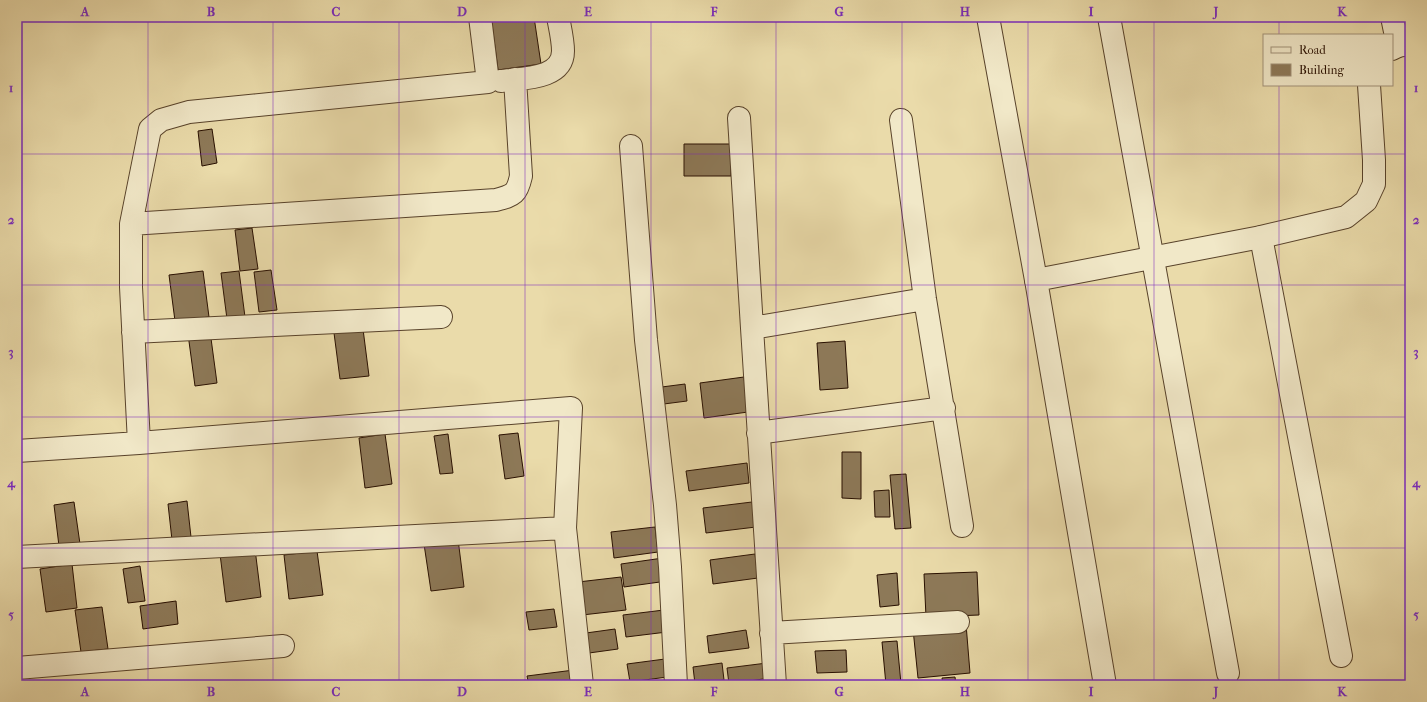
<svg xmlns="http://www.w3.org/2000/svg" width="1427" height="702" font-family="'IM FELL French Canon',serif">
	<rect width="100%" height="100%" fill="#eadbaa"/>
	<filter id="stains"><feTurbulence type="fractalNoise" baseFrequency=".005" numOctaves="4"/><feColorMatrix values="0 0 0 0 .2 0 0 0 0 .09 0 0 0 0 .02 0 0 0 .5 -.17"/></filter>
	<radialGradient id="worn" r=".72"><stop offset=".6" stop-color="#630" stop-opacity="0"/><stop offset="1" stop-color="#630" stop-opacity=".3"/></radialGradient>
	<path fill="#8d7958" stroke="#280f00" d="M491 17H534L541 64 498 70Z
		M212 129 217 163 202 166 198 131Z
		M684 144H731V176H684Z
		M252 228 258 269 240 271 235 230Z
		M271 270 277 310 259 312 254 272Z
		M203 271 209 317 175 321 169 275Z
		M239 271 245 317 227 319 221 273Z
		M363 329 369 376 340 379 334 333Z
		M210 331 217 383 195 386 188 334Z
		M845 341 848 388 820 390 817 343Z
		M744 377 748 412 704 418 700 383Z
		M685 384 687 401 656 405 654 388Z
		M518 433 524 476 505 479 499 435Z
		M385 434 392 484 365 488 359 438Z
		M448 434 453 473 440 474 434 436Z
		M842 452H861V499L842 498Z
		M747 463 749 483 689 491 686 471Z
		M906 474 911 528 895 529 890 475Z
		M889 490 890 517H875L874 491Z
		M187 501 191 537 172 540 168 504Z
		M74 502 80 544 59 546 54 505Z
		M752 502 756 527 706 533 703 508Z
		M655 527 658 552 614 558 611 532Z
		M458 539 464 587 431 591 424 544Z
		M255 549 261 597 226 602 220 554Z
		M317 551 323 595 289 599 284 555Z
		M755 554 758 578 713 584 710 560Z
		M663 558 667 581 624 587 621 564Z
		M72 564 77 608 46 612 40 569Z
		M140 566 145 601 128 603 123 569Z
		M977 572 979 615 926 617 924 574Z
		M897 573 899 605 880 607 877 575Z
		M621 577 626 610 582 615 578 582Z
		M176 601 178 624 143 629 140 606Z
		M102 607 108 649 81 652 75 610Z
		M554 609 557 627 529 630 526 612Z
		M664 610 667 632 626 637 623 615Z
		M966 624 970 673 918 678 913 629Z
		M615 629 618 649 589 653 586 633Z
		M746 630 749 648 709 653 707 636Z
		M897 641 901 684 886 685 882 642Z
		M846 650 847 672 817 673 815 651Z
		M665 659 667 677 630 682 627 664Z
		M722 663 724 680 695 684 693 667Z
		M767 663 770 678 729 684 727 668Z
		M574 670 576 685H529L527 676Z
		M955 677 956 685H943L942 678Z"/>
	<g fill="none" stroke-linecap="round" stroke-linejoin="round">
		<defs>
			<path id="minor" d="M988 17 1036 280
				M1109 17 1228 673
				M1392 17 1398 46
				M501 81C521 78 563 80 563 51 563 40 560 28 558 17
				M739 118 752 328 925 299
				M901 120 925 299 962 526
				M631 146 646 340 665 505 670 567 676 685
				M131 224 496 200C514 195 517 194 521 176L515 79
				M1261 237 1341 656
				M752 328 775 685
				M133 332 441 317
				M758 433 944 408
				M139 443 131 287V224L150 129 161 120 189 112 488 82 480 17
				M17 451 139 443 571 408 565 528 582 685
				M17 557 565 528
				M771 633 958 622
				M17 668 283 646"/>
			<path id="tertiary" d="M1392 49 1398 46 1410 44
				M1105 685 1036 280 1261 237 1346 217 1366 201 1374 184V160L1369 85"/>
		</defs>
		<use href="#minor" stroke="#58422a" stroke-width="24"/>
		<use href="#tertiary" stroke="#58422a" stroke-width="24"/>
		<use href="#minor" stroke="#f1e8c8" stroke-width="22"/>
		<use href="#tertiary" stroke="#f1e8c8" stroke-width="22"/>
	</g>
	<path fill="none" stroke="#7b2cbf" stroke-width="1" stroke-opacity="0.55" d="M148 17V685M273 17V685M399 17V685M525 17V685M651 17V685M776 17V685M902 17V685M1028 17V685M1154 17V685M1279 17V35M1279 85V685M17 154H1410M17 285H1410M17 417H1410M17 548H1410"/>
	<rect width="1427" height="702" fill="none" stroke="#eadbaa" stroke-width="44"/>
	<rect x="1263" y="34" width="130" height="52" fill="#f1e8c8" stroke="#a19178"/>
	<rect x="1271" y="47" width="20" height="6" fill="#f1e8c8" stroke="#a19178"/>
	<text x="1299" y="54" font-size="12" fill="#280f00">Road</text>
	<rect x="1271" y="64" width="20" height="12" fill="#8d7958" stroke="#a19178"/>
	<text x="1299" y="74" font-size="12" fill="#280f00">Building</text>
	<rect x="22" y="22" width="1383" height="658" fill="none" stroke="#7b2cbf" stroke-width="1.5"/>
	<g font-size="13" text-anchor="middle" font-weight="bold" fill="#7b2cbf">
		<text x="85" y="16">A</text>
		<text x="211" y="16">B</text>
		<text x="336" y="16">C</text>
		<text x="462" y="16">D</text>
		<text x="588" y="16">E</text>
		<text x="714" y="16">F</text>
		<text x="839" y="16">G</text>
		<text x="965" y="16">H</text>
		<text x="1091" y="16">I</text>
		<text x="1216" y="16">J</text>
		<text x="1342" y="16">K</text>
		<text x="11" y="92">1</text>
		<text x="1416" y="92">1</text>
		<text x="11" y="224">2</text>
		<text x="1416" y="224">2</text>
		<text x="11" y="356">3</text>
		<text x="1416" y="356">3</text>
		<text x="11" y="487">4</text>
		<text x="1416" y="487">4</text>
		<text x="11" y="619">5</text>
		<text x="1416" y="619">5</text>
		<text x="85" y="696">A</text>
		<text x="211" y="696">B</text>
		<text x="336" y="696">C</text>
		<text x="462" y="696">D</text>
		<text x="588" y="696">E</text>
		<text x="714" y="696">F</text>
		<text x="839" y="696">G</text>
		<text x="965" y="696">H</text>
		<text x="1091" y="696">I</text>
		<text x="1216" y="696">J</text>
		<text x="1342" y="696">K</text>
	</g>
	<rect width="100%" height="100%" filter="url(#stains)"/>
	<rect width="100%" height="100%" fill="url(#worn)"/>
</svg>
